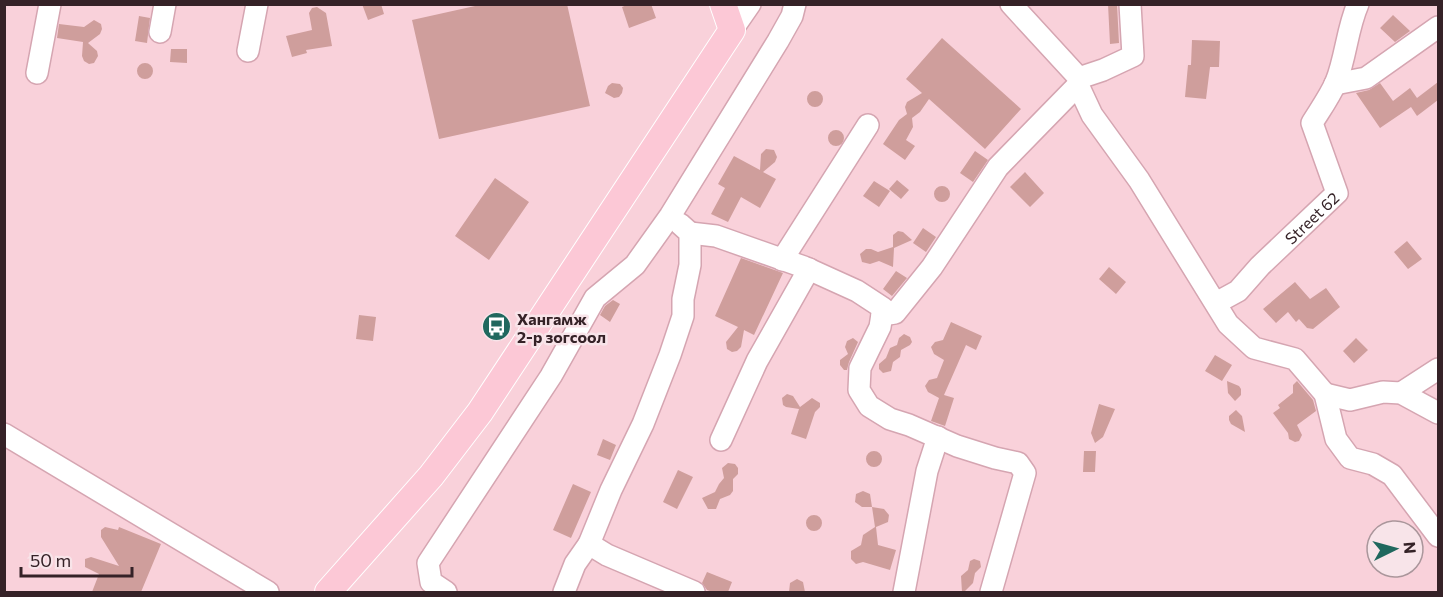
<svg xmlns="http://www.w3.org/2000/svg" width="1443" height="597" font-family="Commissioner,sans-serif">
	<rect width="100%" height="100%" fill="#f9d1da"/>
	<path fill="#cf9e9c" d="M362 4H381L384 14 368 20Z
		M484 4H567L590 106 439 139 412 20Z
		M629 4H651L656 18 629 28 622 7Z
		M1108 4H1117L1119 43 1110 44Z
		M317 7 326 13 332 46 306 50 307 53 292 57 286 36 312 30 309 13 312 8Z
		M1393 15 1410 31 1395 42 1380 28Z
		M139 16 150 18 147 43 135 41Z
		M94 20 101 24 102 29 100 34 88 43 97 51 98 56 94 63 89 64 84 61 82 56 83 42 57 38 59 24 84 27Z
		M942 38 1021 109 985 149 929 99 920 112 912 118 913 127 906 140 915 146 905 160 883 144 899 120 907 114 905 107 907 102 922 93 906 79Z
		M1192 40 1220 41 1219 67H1210L1206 99 1185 97 1188 65H1191Z
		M171 49H187V63L170 62Z
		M137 71a8 8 0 1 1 16 0a8 8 0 1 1-16 0Z
		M1438 82V100L1417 116 1411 107 1380 128 1356 93 1369 90 1380 83 1393 101 1410 88 1417 98Z
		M612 83 620 84 623 88 622 93 619 97 614 98 605 93 608 86Z
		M807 99a8 8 0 1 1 16 0a8 8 0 1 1-16 0Z
		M828 138a8 8 0 1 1 16 0a8 8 0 1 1-16 0Z
		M766 149 774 150 777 157 775 162 763 172 776 179 760 208 741 197 728 222 711 214 725 188 718 184 734 156 760 170 761 154Z
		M975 151 988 160 973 182 960 173Z
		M1025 172 1044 193 1030 207 1010 187Z
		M495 178 529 202 489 260 455 236Z
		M897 180 909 190 901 199 889 189Z
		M874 181 890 191 879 207 863 196Z
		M934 194a8 8 0 1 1 16 0a8 8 0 1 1-16 0Z
		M923 228 936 237 926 252 913 243Z
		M898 231 903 232 912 240 894 248 893 267 879 261 870 264 862 262 860 254 866 249H871L878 252 893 247V235Z
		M1407 241 1422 259 1408 269 1394 252Z
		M741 258 783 273 754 335 744 330 741 347 737 351 732 352 727 349 726 342 738 327 715 316Z
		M1109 267 1126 282 1116 294 1099 279Z
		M896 271 907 278 892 296 883 289Z
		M1295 282 1310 299 1326 288 1340 307 1313 329 1307 328 1299 319 1296 322 1288 312 1276 323 1263 309Z
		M613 300 620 304 610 322 600 315 605 306Z
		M359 315 376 317 373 341 356 339Z
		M951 322 982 336 976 350 966 345 944 395 954 398 945 426 931 421 939 398 928 392 925 386 929 380 937 378 944 360 934 354 931 347 935 342 943 340Z
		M904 334 910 337 912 342 910 345 901 350 900 357 893 362 891 371 883 373 879 369V364L886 358 890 348 897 345 899 338Z
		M853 338 858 342 849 362 847 370H844L840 365V360L848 354 845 347 847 341Z
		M1356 338 1368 350 1354 363 1343 351Z
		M1215 355 1232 365 1222 381 1205 371Z
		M1227 381 1239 386 1241 389V395L1235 401 1228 393Z
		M1297 381 1313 400 1316 411 1297 425 1302 435 1299 441 1295 442 1289 439 1288 433 1273 413 1280 408 1278 405 1293 393V385Z
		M787 394 793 396 800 407 812 398 820 403V407L815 412 806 439 791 434 799 409 786 407 783 405 782 398Z
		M1099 404 1115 409 1103 437 1095 443 1091 433Z
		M1236 410 1242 416 1245 432 1231 424 1229 420V416Z
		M603 439 616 445 610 460 597 455Z
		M866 459a8 8 0 1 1 16 0a8 8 0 1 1-16 0Z
		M1084 451H1096L1095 472H1083Z
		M728 463 735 464 738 468V474L733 479V491L730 495 720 499 716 509H708L702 498 715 492 719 484 724 478 722 468Z
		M678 470 693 477 677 509 663 502Z
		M573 484 591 492 571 538 553 530Z
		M863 491 870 494 872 507H862L855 502 856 494Z
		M872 507 884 509 889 515 888 522 876 527 878 545 896 550 890 570 863 562 856 564 851 559V551L861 545 863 535 875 527Z
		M806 523a8 8 0 1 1 16 0a8 8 0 1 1-16 0Z
		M105 527 118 530 119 527 161 544 141 592H92L99 574 85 567V559L91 557 119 566 101 537V530Z
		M974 559 980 561 981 567 975 573 973 583 964 592H962L961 576 968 570 970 561Z
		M707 572 732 582 728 592H713L707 590 702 583Z
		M797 579 803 582 805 592H789L790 583Z"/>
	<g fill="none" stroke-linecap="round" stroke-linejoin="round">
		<defs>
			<g id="minor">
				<path d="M1011 4 1079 78 1078 85"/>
				<path d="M732 30 750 4"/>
				<path d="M160 32 165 4"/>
				<path d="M248 51 257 4"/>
				<path d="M37 73 50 4"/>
				<path d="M1079 78 1103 70 1133 56 1130 4"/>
				<path d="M1335 84 1366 78 1438 27"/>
				<path d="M680 224 690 233V265L683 299V316L670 355 643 424 611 490 589 544 607 555 694 592"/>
				<path d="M690 233 716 236 804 267 857 291 883 308 880 327 860 368 859 390 869 406 890 419 909 425 957 446 995 458 1018 463 1025 473 991 592"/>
				<path d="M782 260 868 125"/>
				<path id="s1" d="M1216 303 1238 291 1260 266 1337 193 1312 123C1320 110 1330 96 1336 82 1346 57 1347 29 1358 4"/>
				<path d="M882 315 895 313 932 267 998 167 1078 85 1092 115 1139 180 1228 324 1254 348 1295 359 1325 394 1336 439 1350 458 1373 464 1392 475 1438 536"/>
				<path d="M1401 393 1438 369"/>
				<path d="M1325 394 1350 400 1383 392 1401 393 1438 413"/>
				<path d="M4 434 268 592"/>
				<path d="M721 440 757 361 809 269"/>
				<path d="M446 592 431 582 428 563 551 376 595 298 635 265 670 216 778 41 792 16 795 4"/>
				<path d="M564 592 575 564 589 544"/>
				<path d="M904 592 927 471 938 437"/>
			</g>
			<path id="major" d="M328 592 431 476 480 412 732 30 723 4"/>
		</defs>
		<use href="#minor" stroke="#d5a5b1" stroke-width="24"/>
		<use href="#major" stroke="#fff" stroke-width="28"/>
		<use href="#minor" stroke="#fff" stroke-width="21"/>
		<use href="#major" stroke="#fcc8d6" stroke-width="26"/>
	</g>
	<defs>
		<symbol id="bus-disc" viewBox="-11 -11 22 22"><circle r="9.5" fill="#20685e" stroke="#f8e4e9"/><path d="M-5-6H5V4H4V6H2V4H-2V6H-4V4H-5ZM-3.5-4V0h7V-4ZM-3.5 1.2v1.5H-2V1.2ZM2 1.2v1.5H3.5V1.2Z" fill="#fff"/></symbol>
	</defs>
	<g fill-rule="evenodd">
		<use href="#bus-disc" x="480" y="310" width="33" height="33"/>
	</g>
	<g text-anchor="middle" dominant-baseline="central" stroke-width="5" stroke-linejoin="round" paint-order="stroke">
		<g font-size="16" fill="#352227" stroke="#f8e4e9">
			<text stroke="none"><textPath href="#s1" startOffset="129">Street 62</textPath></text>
		</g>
		<g font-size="16" font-weight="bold" fill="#352227" stroke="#f8e4e9" text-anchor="start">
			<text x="517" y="318">Хангамж<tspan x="517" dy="18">2-р зогсоол</tspan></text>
		</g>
	</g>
	<rect width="1443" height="597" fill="none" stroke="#352227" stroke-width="12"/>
	<g transform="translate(1395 549) rotate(85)"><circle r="28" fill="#f8e4e9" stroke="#aa969b" stroke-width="1.5"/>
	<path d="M0-4.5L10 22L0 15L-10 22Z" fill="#20685e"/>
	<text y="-9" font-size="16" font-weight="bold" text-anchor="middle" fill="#352227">N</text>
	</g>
	<path d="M21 567v9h111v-9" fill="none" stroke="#352227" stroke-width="3"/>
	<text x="30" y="567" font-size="18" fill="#352227" stroke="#f8e4e9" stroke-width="4.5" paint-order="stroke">50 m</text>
</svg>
